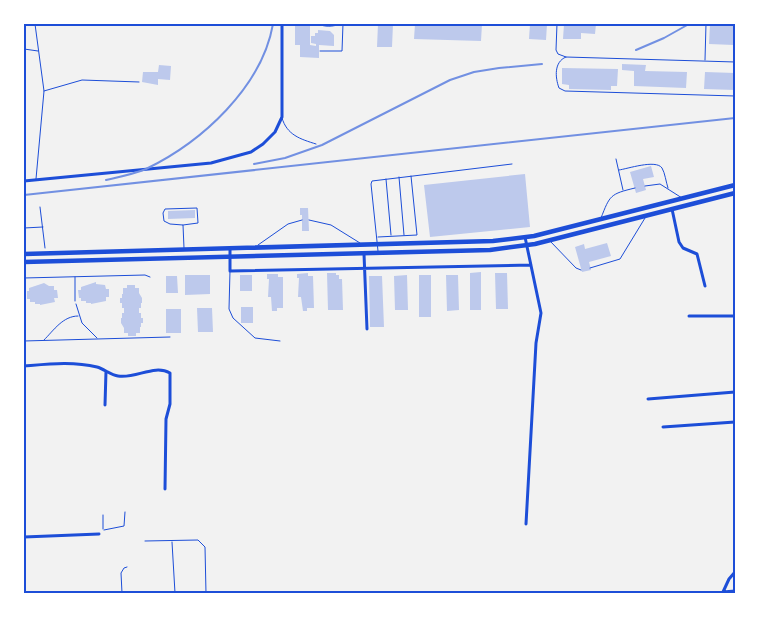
<svg xmlns="http://www.w3.org/2000/svg" width="759" height="617" font-family="'Work Sans',sans-serif">
	<rect width="100%" height="100%" fill="#f2f2f2"/>
	<path fill="#bdc9ec" d="M295 24H310V45L316 46V44L311 43V36H315V33H318V30L330 31 334 35V46L319 45V58L300 57V45H295Z
		M378 24H393L392 47H377Z
		M415 24H482L481 41 414 39Z
		M530 24H547L546 40 529 39Z
		M564 24H596L595 34 581 33V39H563Z
		M710 24H735L734 45 709 44Z
		M622 64 646 65 645 71 687 72 686 88 634 86V71L622 70Z
		M159 65 171 66 170 80 158 79V85L142 82 143 72H158Z
		M562 68 618 69 617 86H611V90L569 89V85L562 84Z
		M705 72 735 73V90L704 89Z
		M651 166 654 177 643 179 646 190 636 193 630 172Z
		M525 174 530 227 430 237 424 185Z
		M300 208H308L309 231H302V215H300Z
		M195 210V218L168 219V211Z
		M607 243 611 256 589 262 591 270 582 272 575 247 584 244 585 249Z
		M481 272V310H470V273Z
		M308 273V276H313L314 308H307V311H303L301 297H298L299 278H297V274Z
		M327 273H336V275H339V279H342L343 310H328Z
		M495 273H507L508 309H496Z
		M267 274H278V277H283V308H277V311H272L271 297H268L269 279H267Z
		M185 275H210V294L185 295Z
		M240 275H252V291H240Z
		M407 275 408 310H395L394 276Z
		M419 275H431V317H419Z
		M446 275H458L459 310 447 311Z
		M166 276H177L178 293H166Z
		M369 276H382L384 327H370Z
		M96 282V284L105 285 106 289H109V297H106V301L91 304V303H86V301H81V298H79L78 290H81V287Z
		M44 283 49 286H54V290H57L58 298H54L55 302 40 305V304H35V302H30V299H27V291H29V288Z
		M127 285H135V288H139V293L142 298V303H141V308H139V313H141V318H143V323H141V327H140V333H136V336H128V333H124V328L121 323V318H122V313H124V308H122V303H120V298H122V294H123V288H127Z
		M241 307H253V323H241Z
		M197 308H212L213 332H198Z
		M166 309H181V333H166Z"/>
	<g fill="none" stroke-linecap="round" stroke-linejoin="round">
		<path stroke="#1d4ed8" stroke-width="1" d="M40 207 45 248
			M24 228 43 227
			M76 304 82 323 97 338
			M44 340C54 330 63 316 78 316
			M24 341 170 337
			M103 529V515
			M104 530 124 526 125 512"/>
		<path stroke="#1d4ed8" stroke-width="1" d="M35 24 44 91 36 179
			M318 24C324 27 334 27 339 24
			M557 24 556 50 558 54 566 57
			M24 49 38 51
			M320 51H342L343 24
			M705 60 706 24
			M735 62 566 57C554 62 555 77 559 88L565 91 735 96
			M44 91 82 80 139 82
			M282 118C287 135 300 139 316 144
			M616 159 623 190
			M619 170C627 169 656 159 662 168 665 173 666 182 668 188
			M399 177 404 235
			M386 179 391 235
			M645 186 660 184 682 198
			M601 218C610 195 610 194 635 188
			M309 220 331 225 360 243
			M183 225 198 223 197 208 165 209 163 213 164 221 170 224 183 225 184 248
			M378 237 417 235 411 176
			M550 241 576 268 581 270
			M258 245 288 224 302 220
			M378 251 371 184 372 181 512 164
			M590 268 620 259 645 218
			M230 271 229 309 233 318 255 338 280 341
			M75 277V301
			M24 278 145 275 150 277
			M145 541 198 540 205 547 206 593
			M172 542 175 593
			M122 593 121 573 124 568 127 567"/>
		<path stroke="#1d4ed8" stroke-width="3" d="M24 181 211 163 251 152 263 144 275 132 282 117V24
			M672 209 679 242 683 248 697 254 705 286
			M525 237 541 313 536 343 526 524
			M230 249V271L531 265
			M364 254 367 329
			M689 316H735
			M24 366C48 364 73 361 97 367 104 369 111 375 118 376 136 379 154 364 170 373V404L166 419 165 489
			M648 399 735 392
			M105 405 106 371
			M663 427 735 422
			M24 537 99 534
			M735 572 729 579 723 592 735 591"/>
		<path stroke="#1d4ed8" stroke-width="4.5" d="M24 254 493 241 534 236 735 185
			M24 262 490 250 535 244 735 193"/>
		<path stroke="#7290e2" stroke-width="2" d="M636 50 664 38 689 24
			M254 164 285 158 322 145 450 80 474 72 499 68 542 64
			M106 180C119 177 134 174 146 169 202 142 262 87 273 24
			M24 195 735 118"/>
	</g>
	<rect width="759" height="617" fill="none" stroke="#ffffff" stroke-width="50"/>
	<rect x="25" y="25" width="709" height="567" fill="none" stroke="#1d4ed8" stroke-width="2"/>
</svg>
